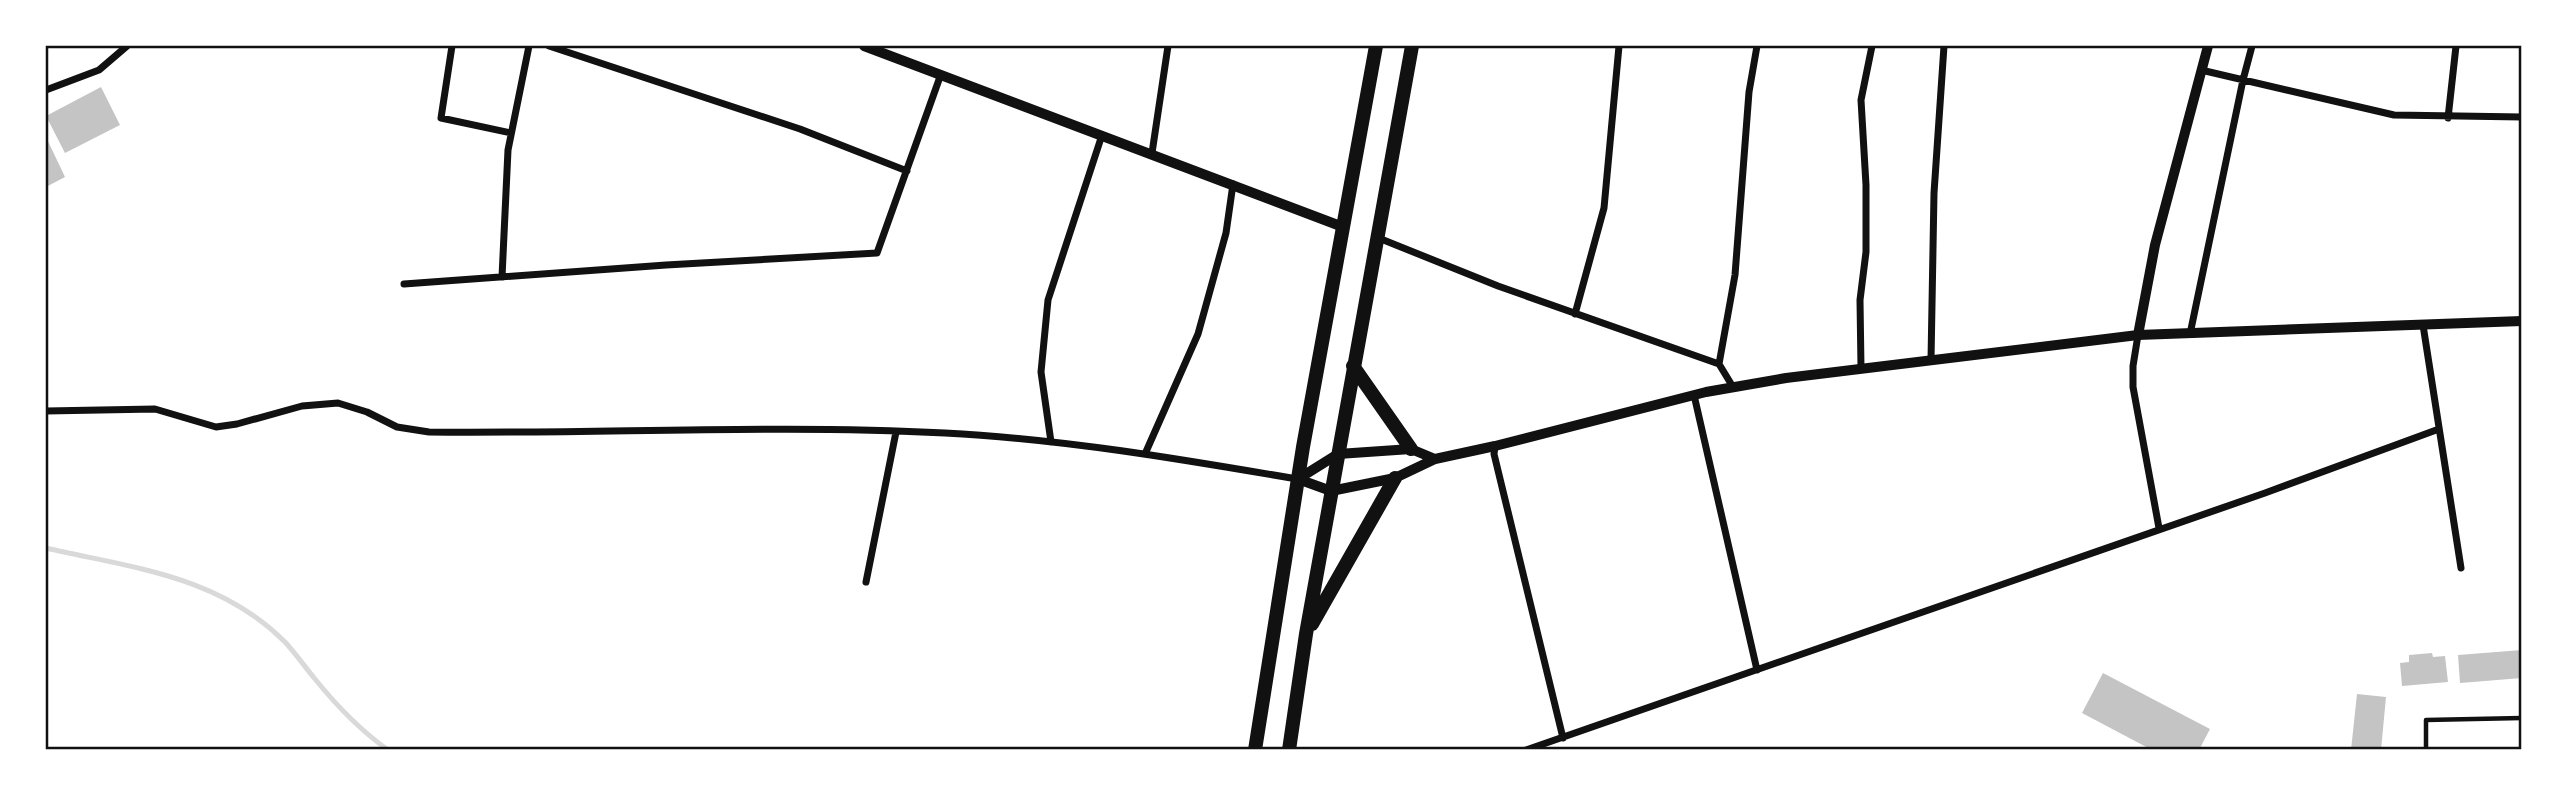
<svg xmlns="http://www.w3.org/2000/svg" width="2567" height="795" font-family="Overpass,sans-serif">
	<rect width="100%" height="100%" fill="#fff"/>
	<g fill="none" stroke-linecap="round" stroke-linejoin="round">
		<path stroke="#d9d9d9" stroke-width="5" d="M46 548C132 568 218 575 285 642 296 654 305 667 315 679 336 705 360 730 388 750"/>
	</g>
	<path fill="#c4c4c4" d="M101 87 120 125 65 153 46 116Z
		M46 137 65 177 46 187Z
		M2522 650V678L2460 683 2458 655Z
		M2432 653 2433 657 2445 656 2448 682 2402 686 2400 663 2409 662V655Z
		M2103 673 2210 729 2199 750H2152L2082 713Z
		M2357 694 2386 697 2381 750H2351Z"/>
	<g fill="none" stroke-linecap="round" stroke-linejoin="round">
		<path stroke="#111" stroke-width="4.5" d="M2426 750V720L2522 718"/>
		<path stroke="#111" stroke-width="7" d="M452 46 441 118 511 133
			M549 46 800 129 907 171
			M2201 70 2394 115 2522 117
			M46 90 99 70 127 46
			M2448 118 2456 46
			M1152 153 1168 46
			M1376 237 1498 286 1719 364
			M502 277 508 150 529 46
			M404 284 666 265 877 253 941 74
			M1575 314 1604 208 1619 46
			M2423 325 2461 568
			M2190 334 2243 80 2252 46
			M2138 335 2133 366V387L2159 528
			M1931 360 1934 193 1944 46
			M1861 368 1860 300 1866 252V185L1861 100 1872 46
			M1733 387 1719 364 1735 275 1749 92 1757 46
			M1694 395 1757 670
			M46 411 155 409 216 427 237 424 302 406 338 403 367 412 397 427 429 432C601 434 773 424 945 433 1063 439 1180 459 1297 479
			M1051 442 1041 372 1048 300 1102 135
			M1495 446 1494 454 1563 738
			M1145 454 1198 334 1226 233 1233 184
			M866 582 896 432
			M1526 750 2265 493 2439 429"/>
		<path stroke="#111" stroke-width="10" d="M864 46 1343 227
			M2138 335 2155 245 2208 46
			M1298 479 1331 491 1395 478 1435 459 1495 446 1706 392 1786 378 2138 335 2522 321
			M1298 479 1338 454 1411 449 1435 459"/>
		<path stroke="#111" stroke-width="14" d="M1353 366 1411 449
			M1312 624 1395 478
			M1255 750 1303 447 1376 46
			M1289 750 1306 634 1412 46"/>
	</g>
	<rect width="2567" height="795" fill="none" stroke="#ffffff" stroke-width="94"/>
	<rect x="47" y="47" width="2473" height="701" fill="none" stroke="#111" stroke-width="2.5"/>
</svg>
